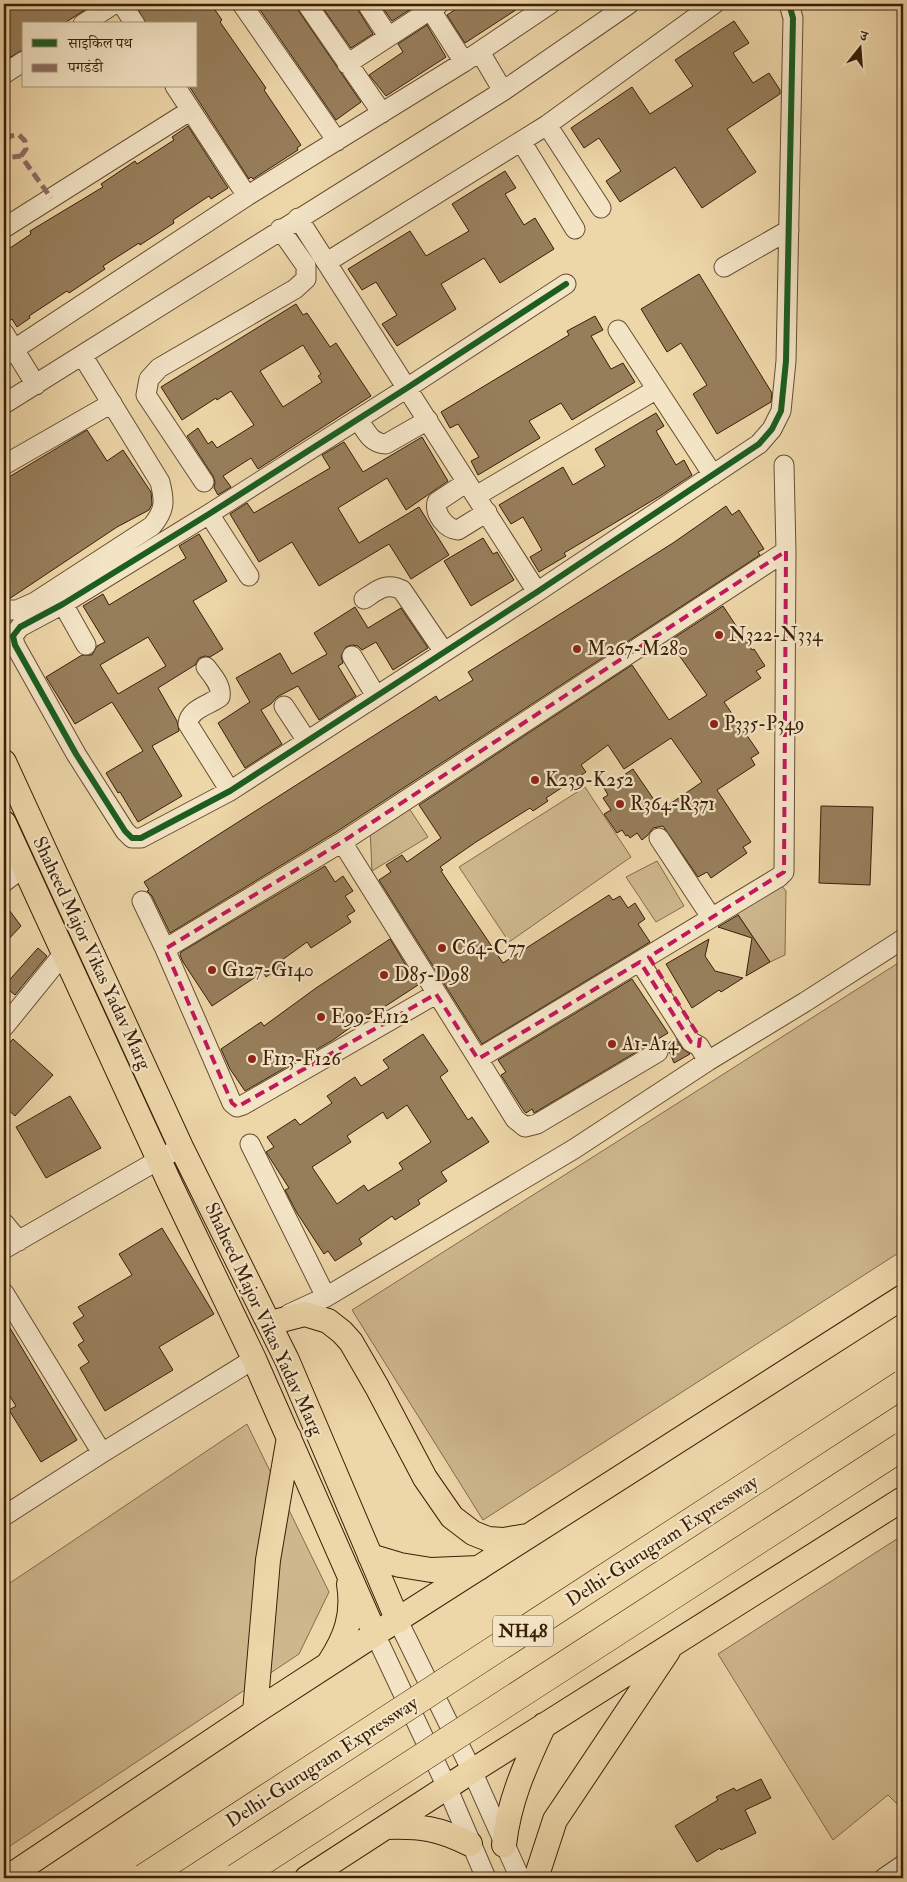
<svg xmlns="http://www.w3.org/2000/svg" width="907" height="1882" font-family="'IM FELL Double Pica','Noto Serif Devanagari',serif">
	<rect width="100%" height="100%" fill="#edd6a8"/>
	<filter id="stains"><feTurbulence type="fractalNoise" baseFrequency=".004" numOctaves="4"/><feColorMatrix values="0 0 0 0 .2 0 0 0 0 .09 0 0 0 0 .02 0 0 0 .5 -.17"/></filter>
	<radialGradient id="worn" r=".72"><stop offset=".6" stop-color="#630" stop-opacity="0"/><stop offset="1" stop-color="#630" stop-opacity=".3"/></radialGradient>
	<path fill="#ceb78d" stroke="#846b4a" d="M585 787 631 857 509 942 459 867Z
		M407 805 428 837 372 871 370 829Z
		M657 861 684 906 656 922 626 877Z
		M782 886 786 891 785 955 770 962 737 913Z
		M903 960V1250L483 1520 352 1310Z
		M247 1424 329 1592 299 1654 4 1850V1587Z
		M903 1535V1810L888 1795 833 1840 718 1654Z"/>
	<path fill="#977e5b" stroke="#391f08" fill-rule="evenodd" d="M4 4H94L63 24H24V49L4 61Z
		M135 4H211L222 20 220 22 266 88 264 90 301 145 297 148 298 150 253 179 251 177 249 179 189 86H196V24H146Z
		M256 4H296L298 10 361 102 336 120Z
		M320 4H356L358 10 373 34 351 48Z
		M380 4H413L414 7 392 21Z
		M464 4H525L465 43 447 15Z
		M734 21 749 43 733 53 753 83 769 73 780 90V94L727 129 756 172 702 208 675 167 620 202 606 181 621 171 599 138 584 148 571 128 632 87 650 114 693 86 675 60Z
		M427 25 446 57 386 96 369 75 403 52 398 44Z
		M188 126 228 188 211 199 209 196 173 220 174 223 140 245 139 243 125 252 103 266 105 269 69 293 67 291 29 316 30 318 17 327 12 319 9 321 4 313V252L31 234 30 231 103 187 101 184 135 161 137 164 174 140 172 137Z
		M505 171 516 188 505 194 524 225 535 218 554 249 500 283 484 258 441 284 456 309 397 346 382 324 397 315 376 282 362 290 348 269 410 231 426 256 469 231 452 204Z
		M699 274 772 393 771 402 717 434 693 394 707 385 681 343 667 352 641 309Z
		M296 304 303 315 307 313 330 347 336 343 371 396 258 469 251 458 223 476 231 487 218 495 214 488 215 482 213 476 187 436 198 428 208 444 212 441 217 448 254 425 231 391 217 400 216 398 182 420 161 387ZM303 345 321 374 318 376 322 382 283 407 260 371Z
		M595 316 603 330 591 336 611 369 623 363 635 382 572 420 561 403 529 421 540 438 478 475 471 461 479 457 458 424 450 428 441 412 569 335 567 331Z
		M656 413 664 426 656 431 676 465 684 460 692 475 660 496 564 553 566 556 539 572 530 557 542 550 523 517 511 524 499 505 563 467 573 485 605 466 595 449Z
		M87 430 107 461 123 450 151 492 152 504 149 510 117 527 9 599H4V480Z
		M422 437 448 481 406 510 387 478 338 508 359 543 419 507 449 555 411 579 389 544 319 586 292 542 259 562 230 514 247 503 254 513 330 468 322 455 344 442 363 472Z
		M726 506 732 515 739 510 764 549 758 552 760 555 336 832 170 933 152 896 147 891 149 890 144 882 436 696 439 701 473 680 468 672 673 543Z
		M199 534 227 581 193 601 223 649 210 657 205 656 199 658 195 665 158 688 177 721 179 731 152 746 182 796 138 822 120 792 118 793 106 773 143 751 112 702 75 724 46 677 82 655H92L97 646 105 642 83 606 103 594 109 605 186 558 179 546ZM148 637 166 666 118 694 100 665Z
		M483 538 493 554 497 552 514 580 471 606 444 561Z
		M723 606 752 650 754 649 765 666 756 671 761 678 724 702 759 753 751 758 755 765 717 790 751 842 743 847 747 853 711 878 707 872 698 877 663 826 653 828 648 835 642 840 637 833 630 838 628 835 626 836 622 830 617 833 604 814 611 810 603 798 608 795 604 788 633 769 661 810 702 782 671 738 624 769 608 745 581 765 586 772 546 798 548 801 533 811 530 808 476 842 440 867 443 870 441 871 503 963 609 895 613 900 620 896 628 908 635 903 645 919 638 924 650 942 482 1044 379 880 391 872 386 865 402 855 407 862 441 838 419 805 632 665 669 720 707 695 669 641Z
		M355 607 368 628 401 608 428 648 393 670 376 642 362 650 358 646 352 645 346 647 341 656 343 663 338 666 356 696 319 720 298 686 277 697 271 704 261 710 282 744 245 768 218 723 250 702 236 678 280 653 292 674 327 654 314 633Z
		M821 806 873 807 870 885 819 883Z
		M325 866 335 882 343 876 353 891 345 896 355 911 347 916 351 922 311 948 307 942 282 960 285 964 266 977 263 972 212 1006 183 962 180 955 181 952Z
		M4 903 21 926 4 944Z
		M738 915 770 962 746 976 752 938 718 927Z
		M390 939 418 985 378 1011 376 1009 333 1040 245 1091 230 1069 221 1049 261 1022 264 1026 316 988Z
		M709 939 705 956 715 971 743 978 721 992 719 990 692 1008 666 964Z
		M38 948 47 956 15 995 4 986Z
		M632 979 668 1033 534 1113 532 1109 526 1113 524 1111 501 1075 506 1072 498 1060Z
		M423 1034 448 1071 440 1077 468 1120 472 1117 489 1142 441 1172 447 1181 418 1200 420 1204 395 1220 392 1216 359 1239 362 1244 335 1261 328 1251 324 1254 297 1213 285 1190 289 1188 266 1152 274 1147 267 1137 295 1119 300 1125 332 1103 327 1096 355 1077 361 1086 389 1068 383 1060ZM407 1105 431 1142 399 1163 403 1169 368 1191 364 1185 337 1204 312 1167 351 1142 347 1136 383 1112 387 1119Z
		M13 1039 53 1075 15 1116 4 1106V1049Z
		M676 1039 682 1048 690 1054 674 1063 666 1044Z
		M70 1096 101 1148 46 1178 16 1127Z
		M162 1228 214 1314 159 1347 173 1370 105 1411 80 1368 89 1362 78 1345 84 1341 73 1323 84 1316 78 1307 132 1275 119 1254Z
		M4 1318 77 1440 41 1462 9 1410 16 1406 4 1387Z
		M761 1779 771 1798 745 1810 756 1833 721 1850 720 1848 697 1862 675 1826 718 1800 716 1797 734 1788 736 1791Z"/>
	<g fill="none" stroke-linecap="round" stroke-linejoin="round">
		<defs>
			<path id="minor" d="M122 4 135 24
				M242 4 337 141
				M307 4 382 113
				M367 4 388 36
				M430 9 464 62
				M83 24 114 4
				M480 52 503 91
				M347 64 439 4
				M4 74 24 61
				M175 86 247 196
				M547 125 601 208
				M521 141 575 229
				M298 218 537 592
				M4 228 191 110
				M327 262 547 125 714 4
				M724 267 789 230
				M566 284 407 388 209 514 63 604 20 627 13 636 15 645 76 754 125 831 132 838H141L230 791 537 592 759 444 772 429 781 411 786 361 793 18 789 4
				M618 330 713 475
				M4 333 36 385
				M4 356 247 196 464 62 550 4
				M4 404 503 91 629 4
				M358 419C366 431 370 443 386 444L428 420
				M4 465 112 403
				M784 465 786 551
				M204 482 146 395 149 379 159 368 295 289 306 279V266L280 229
				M467 482 437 502C434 514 446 529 458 530L487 512
				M476 496 657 389
				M209 514 249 576
				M786 551 784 872 779 877 478 1059 342 842Z
				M364 599C378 590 386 582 402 590L444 652
				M63 604 86 645
				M4 610H17L35 602 152 526C165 510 165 502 160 482L82 355
				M352 656 376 696
				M206 667C213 676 222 686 220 697 209 705 189 709 188 724L230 791
				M284 706 307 741
				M659 838 711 917
				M342 842 165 949 232 1103 237 1107 243 1105 436 994
				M4 882 24 867
				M142 901 165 949
				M640 962 691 1042 699 1046 708 1061
				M4 1027 64 953
				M478 1059 515 1119 525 1127 537 1124 658 1052
				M250 1144 326 1297
				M4 1223 19 1241
				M4 1249 181 1147
				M4 1293 102 1453
				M289 1314 326 1297 574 1149 708 1061 805 1002 903 939
				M4 1516 102 1453 254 1359
				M398 1621 472 1771 520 1878
				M375 1634 447 1787 486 1878
				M884 1878 903 1865"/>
			<path id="major" d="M4 762 181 1147 287 1360 398 1621
				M4 823 171 1186 254 1359 375 1634
				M270 1323 305 1314 328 1321 342 1332 351 1342 377 1387 425 1478 452 1517 473 1533 488 1539 503 1540 527 1536
				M370 1556 400 1565 431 1570 479 1568
				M329 1663C346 1637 354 1615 349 1584
				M255 1712 268 1560 289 1437
				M386 1827C421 1826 438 1828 470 1844
				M504 1845C509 1800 525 1766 544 1725
				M7 1878 255 1712 375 1634 903 1297
				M307 1878 472 1771 903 1499
				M536 1878 555 1820 668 1651"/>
		</defs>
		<use href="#minor" stroke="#664d30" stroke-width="21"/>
		<use href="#major" stroke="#391f08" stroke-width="26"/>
		<use href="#minor" stroke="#f3e4c6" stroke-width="19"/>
		<use href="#major" stroke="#edd6a8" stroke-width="24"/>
		<defs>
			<path id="highway-bridge" d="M144 1878 903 1384
				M236 1878 903 1446"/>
		</defs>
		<use href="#highway-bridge" stroke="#391f08" stroke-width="29" stroke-linecap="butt"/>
		<use href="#highway-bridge" stroke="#edd6a8" stroke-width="28"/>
		<path stroke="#8d6e63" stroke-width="5" stroke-dasharray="10 5" stroke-linecap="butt" d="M21 156 26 149 25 141 19 135 10 136 5 143 6 152 12 157 21 156 51 198"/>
		<defs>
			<path id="cycleway" d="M566 284 407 388 209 514 63 604 20 627 13 636 15 645 76 754 125 831 132 838H141L230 791 537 592 759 444 772 429 781 411 786 361 793 18 789 4"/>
		</defs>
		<use href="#cycleway" stroke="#f3e4c6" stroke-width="9"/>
		<use href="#cycleway" stroke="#1b5e20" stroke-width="6"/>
	</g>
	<path fill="none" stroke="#c2185b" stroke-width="4" stroke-dasharray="10 6" stroke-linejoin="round" d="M786 551 784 872 649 957 700 1038 699 1046 691 1042 640 962 478 1059 436 994 237 1107 232 1103 165 949 342 842Z"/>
	<g fill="#8f2418" stroke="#f3e4c6" stroke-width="2">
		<circle cx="719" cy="635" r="5"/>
		<circle cx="577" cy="649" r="5"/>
		<circle cx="714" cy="724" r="5"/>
		<circle cx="535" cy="780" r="5"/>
		<circle cx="620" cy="804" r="5"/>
		<circle cx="442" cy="948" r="5"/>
		<circle cx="212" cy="970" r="5"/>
		<circle cx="384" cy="975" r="5"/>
		<circle cx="321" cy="1017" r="5"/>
		<circle cx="612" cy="1044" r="5"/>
		<circle cx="252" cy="1059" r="5"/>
	</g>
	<g text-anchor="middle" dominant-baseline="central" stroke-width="4.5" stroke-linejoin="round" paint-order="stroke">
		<rect fill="#f3e4c6" stroke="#715a41" stroke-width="1" x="493" y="1615.5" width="60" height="31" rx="4"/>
		<g font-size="18" font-weight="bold" fill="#391f08">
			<text x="523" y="1631">NH48</text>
		</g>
		<g font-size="19" fill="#391f08" stroke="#f3e4c6" text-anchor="start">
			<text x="729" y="635">N322-N334</text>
			<text x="587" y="649">M267-M280</text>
			<text x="724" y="724">P335-P349</text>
			<text x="545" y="780">K239-K252</text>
			<text x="630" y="804">R364-R371</text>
			<text x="452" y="948">C64-C77</text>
			<text x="222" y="970">G127-G140</text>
			<text x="394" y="975">D85-D98</text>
			<text x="331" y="1017">E99-E112</text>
			<text x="622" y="1044">A1-A14</text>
			<text x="262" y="1059">F113-F126</text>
		</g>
		<g font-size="19" fill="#391f08" stroke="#f3e4c6">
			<text transform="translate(92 953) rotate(65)">Shaheed Major Vikas Yadav Marg</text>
			<text transform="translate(264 1319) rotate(65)">Shaheed Major Vikas Yadav Marg</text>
			<text transform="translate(662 1541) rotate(-33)">Delhi-Gurugram Expressway</text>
			<text transform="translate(322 1762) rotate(-33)">Delhi-Gurugram Expressway</text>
		</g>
	</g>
	<rect width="907" height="1882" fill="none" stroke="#edd6a8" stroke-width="20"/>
	<rect x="5" y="5" width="897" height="1872" fill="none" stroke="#391f08" stroke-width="2.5"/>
	<rect x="10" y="10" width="887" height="1862" fill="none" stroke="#391f08"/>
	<rect x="22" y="22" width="175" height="65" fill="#f3e4c6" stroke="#a9957a"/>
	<rect x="32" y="39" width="25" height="8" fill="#1b5e20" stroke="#a9957a"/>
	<text x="68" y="48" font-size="15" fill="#391f08">साइकिल पथ</text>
	<rect x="32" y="64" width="25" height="8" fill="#8d6e63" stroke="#a9957a"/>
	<text x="68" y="72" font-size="15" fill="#391f08">पगडंडी</text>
	<g transform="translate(860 48) rotate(17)" stroke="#f3e4c6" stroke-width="4" paint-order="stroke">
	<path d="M0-4L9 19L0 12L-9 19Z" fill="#391f08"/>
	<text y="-8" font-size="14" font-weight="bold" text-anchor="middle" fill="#391f08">उ</text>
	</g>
	<rect width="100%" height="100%" filter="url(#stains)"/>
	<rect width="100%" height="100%" fill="url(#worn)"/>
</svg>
